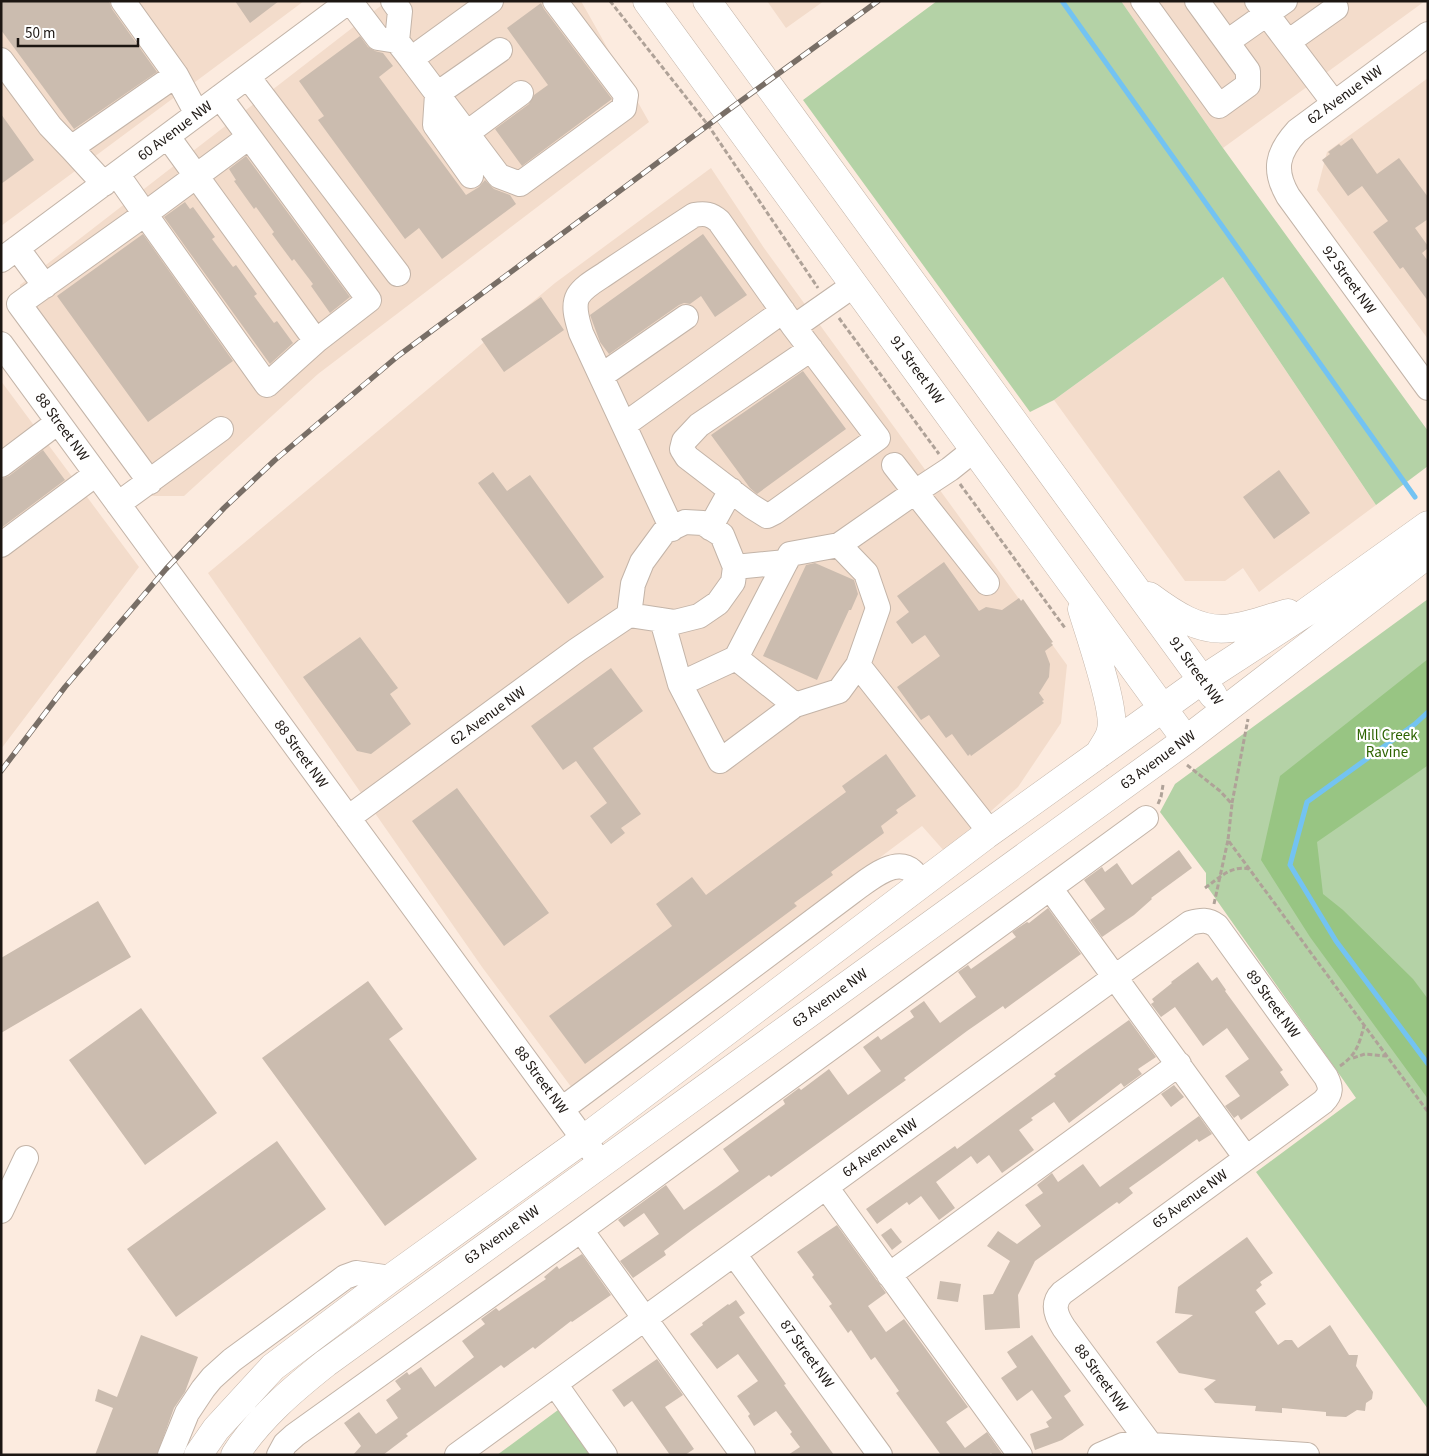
<svg xmlns="http://www.w3.org/2000/svg" width="1429" height="1456" font-family="'Source Sans 3',sans-serif">
	<rect width="100%" height="100%" fill="#fcebdf"/>
	<path fill="#f3dccb" d="M1 1H304L1 226Z
		M387 1H581L649 122 318 374 184 496H147L19 311 20 285Z
		M767 1H824L786 28Z
		M1121 1H1425L1223 148Z
		M1428 78V339L1317 190 1327 152Z
		M711 168 764 248 1067 665 1061 723 1018 787 945 852 922 826 572 1088 482 967 208 573 555 283Z
		M1223 277 1376 505 1259 592 1243 568 1225 581H1185L1054 400Z
		M1 381 139 567 1 749Z"/>
	<path fill="#b4d2a6" d="M937 1H1121L1223 148 1428 431V466L1376 505 1223 277 1054 400 1030 412 803 100Z
		M1428 599V1409L1256 1172 1356 1098 1206 885V873L1160 812 1175 784Z
		M558 1410 591 1455H497Z"/>
	<path fill="#98c583" d="M1428 659 1427 766 1317 842 1323 894 1343 910 1413 979 1428 999V1099L1310 937 1261 860 1280 776Z"/>
	<g fill="none" stroke-linecap="round" stroke-linejoin="round">
		<path stroke="#73c3f2" stroke-width="5" d="M1062 1 1415 497
			M1428 712 1415 724 1307 802 1290 865 1336 941 1428 1064"/>
	</g>
	<path fill="#cbbcaf" d="M1 1H109L112 9 157 72 74 129 1 30Z
		M235 1H279L250 23Z
		M541 3 544 9 612 99 522 166 495 129 529 104 534 95 548 85 507 28Z
		M360 36 368 47 375 51 383 53 393 66 379 77 466 195 479 187 485 180 494 189 510 195 516 204 442 259 419 228 405 239 318 120 324 116 299 81Z
		M1 114 34 160 1 184Z
		M1352 138 1377 174 1399 158 1428 197V219L1415 228 1428 246V248L1422 253 1428 261V301L1403 267 1400 269 1373 232 1388 221 1362 186 1348 196 1322 160 1330 154 1328 152 1339 144 1341 146Z
		M246 156 350 297 330 313 311 286 313 284 294 259 292 261 272 234 274 232 256 207 254 209 234 181 236 180 229 169Z
		M185 202 190 209 193 207 215 237 212 239 233 267 236 265 257 294 254 296 274 323 277 321 293 343 270 364 164 217Z
		M143 234 233 361 148 422 57 296Z
		M703 234 747 295 715 317 701 296 690 304 684 303 679 305 609 354 600 342 590 315Z
		M541 297 564 330 504 372 481 339Z
		M803 371 846 429 757 494 750 488 711 435Z
		M43 450 65 480 1 528V479L9 476Z
		M1279 470 1310 513 1274 539 1243 497Z
		M493 472 507 491 530 475 604 577 568 604 478 483Z
		M944 562 979 611 986 607 1002 610 1019 598 1021 601 1023 599 1053 642 1051 643 1053 645 1045 651 1050 664 1049 677 1039 693 1044 700 1042 701 1044 703 971 756 970 754 968 756 952 734 946 738 929 715 921 720 897 687 940 656 925 635 912 644 896 622 909 612 897 596Z
		M815 563 854 580 858 594 851 610H849L817 680 763 656 806 565Z
		M360 637 398 688 390 694 411 724 371 754 357 751 303 677Z
		M611 668 643 711 593 748 641 814 621 828 625 833 611 844 590 816 607 803 576 761 563 770 531 726Z
		M886 754 916 796 896 810 898 813 881 826 884 833 831 872 833 875 794 903 797 906 585 1064 549 1016 672 926 656 904 692 877 706 895 846 792 842 786Z
		M457 788 549 913 504 946 412 821Z
		M1179 850 1192 868 1151 898 1152 899 1134 915 1102 937 1090 920 1105 909 1084 880 1102 867 1105 872 1117 863 1132 885Z
		M98 901 131 957 1 1033V958Z
		M1048 908 1081 954 1005 1009 1003 1006 967 1031 904 1078 906 1080 771 1177 769 1175 692 1230 664 1251 666 1255 633 1278 620 1261 659 1234 644 1213 624 1227 618 1220 666 1185 684 1210 717 1187 739 1171 723 1149 785 1104 783 1100 799 1088 801 1090 829 1069 848 1095 881 1071 863 1047 878 1036 881 1040 914 1017 910 1011 924 1001 940 1023 976 997 958 972 968 965 971 969 1016 937 1012 932 1027 922 1029 923Z
		M1198 962 1212 981 1217 977 1226 990 1225 991 1283 1070 1280 1072 1289 1085 1241 1120 1238 1115 1234 1118 1225 1106 1240 1096 1225 1076 1249 1059 1227 1028 1203 1046 1175 1007 1161 1017 1151 1004 1154 1002 1152 999 1172 983 1171 982Z
		M368 981 403 1029 389 1039 477 1159 385 1226 262 1058Z
		M141 1008 217 1113 145 1165 69 1060Z
		M1129 1020 1156 1057 1138 1069 1142 1074 1124 1087 1121 1083 1069 1123 1054 1102 1031 1118 1033 1120 1019 1130 1034 1150 1002 1173 989 1155 977 1164 971 1156 936 1182 955 1208 939 1220 921 1196 909 1205 907 1202 877 1224 866 1209 955 1146 957 1149 1056 1076 1054 1074 1084 1052Z
		M1174 1085 1184 1097 1171 1107 1161 1094Z
		M1199 1116 1212 1134 1199 1142 1197 1139 1160 1166 1129 1188 1133 1193 1119 1204 1117 1202 1035 1261 1018 1295 1020 1328 985 1330 983 1295 993 1294 1010 1261 987 1246 998 1231 1017 1244 1041 1226 1025 1205 1043 1193 1037 1185 1052 1173 1058 1182 1083 1164 1100 1187Z
		M277 1141 326 1209 176 1317 127 1249Z
		M837 1225 886 1293 868 1306 886 1332 904 1319 968 1407 946 1422 965 1448 987 1432 1003 1455H993L991 1453 988 1455H941L896 1393 899 1391 875 1357 871 1360 851 1330 848 1333 829 1306 832 1304 812 1277 814 1275 797 1252Z
		M891 1228 902 1242 892 1250 881 1235Z
		M1247 1237 1273 1273 1260 1282 1262 1285 1256 1290 1266 1304 1255 1312 1278 1345 1285 1340H1292L1298 1348 1330 1325 1349 1355H1358L1356 1366 1373 1392 1372 1399 1366 1403 1365 1411 1357 1410 1346 1417 1326 1416V1412L1282 1408V1413L1255 1411 1256 1406 1215 1403 1204 1389 1216 1380 1179 1373 1156 1342 1193 1315 1175 1313 1178 1287Z
		M582 1254 611 1295 572 1322 571 1321 535 1349 533 1347 504 1368 501 1365 406 1434 408 1436 383 1455H353L361 1446 344 1423 359 1412 376 1434 398 1418 386 1400 401 1389 395 1381 407 1372 409 1375 421 1367 435 1387 474 1357 462 1341 485 1324 481 1319 496 1308 499 1311 546 1279 544 1277 557 1266 559 1269Z
		M940 1281 961 1284 958 1302 937 1299Z
		M736 1300 745 1313 739 1317 786 1384 784 1385 834 1455H788L800 1447 790 1434 792 1432 776 1411 754 1426 748 1416 750 1414 737 1396 758 1381 738 1354 717 1369 690 1334 703 1325 702 1323 728 1304 729 1305Z
		M141 1335 198 1357 185 1392 174 1408 157 1455H95L113 1408 95 1401 98 1389 117 1397Z
		M1032 1335 1071 1391 1064 1396 1084 1425 1062 1440 1035 1450 1030 1434 1049 1427 1046 1422 1052 1418 1032 1390 1017 1401 1001 1378 1017 1367 1007 1352Z
		M657 1359 683 1395 665 1407 694 1449 685 1455H670L632 1401 624 1407 612 1390Z"/>
	<g fill="none" stroke-linecap="round" stroke-linejoin="round">
		<defs>
			<path id="minor" d="M123 1 176 75
				M350 1 378 38 397 41 411 59
				M393 1 400 11 397 41
				M491 1 411 59 499 176 520 184 624 108 626 95 555 1
				M1143 1 1219 106 1248 85V71L1197 1
				M1257 1 1334 103
				M1428 34 1297 131C1277 153 1273 170 1288 196L1428 388
				M1227 42 1285 1
				M1288 42 1336 8
				M1 60 50 126 71 148
				M248 77 398 274
				M467 133 521 93
				M168 137 316 341 369 300 220 97
				M249 137 145 214 267 385 316 341
				M117 174 145 214 19 304 150 482
				M471 176 435 125 437 94 500 50
				M104 184 71 148 176 75 197 114
				M17 248 45 286
				M1 260 349 1
				M794 327 878 438 775 512 767 516 751 506 687 457 682 449 684 441 699 425 811 349
				M1 344 601 1163
				M601 376 686 317
				M624 425 783 311
				M1 465 58 422
				M894 465 915 492 950 469 975 449
				M118 504 221 429
				M710 528 731 490
				M672 529 581 333C578 322 572 307 578 296 584 286 598 279 608 272 636 253 665 234 694 215 705 213 711 214 719 221L794 327 854 285
				M1 545 96 474
				M735 567 786 562
				M662 620 680 684 736 658
				M858 665 990 832
				M680 684 720 761 795 705 839 691 858 665 878 608 866 573 839 545 915 492 987 583
				M795 705 736 658 790 554 839 545
				M348 818 577 650 629 615 633 584 642 562 664 532 685 522 703 523 722 535 735 567 733 582 718 603 699 616 675 622 629 615
				M1050 888 1246 1158
				M562 1109 853 891C867 881 895 856 912 871 916 874 919 880 921 884
				M826 1187 1020 1455
				M1 1211 26 1158
				M581 1230 743 1455
				M734 1254 880 1455
				M889 1275 1179 1064
				M555 1384 605 1455
				M170 1455 187 1413 203 1389 212 1378 232 1360 345 1277 356 1273 391 1278
				M279 1455 285 1444 295 1435 581 1230 1146 818
				M457 1455 1115 977 1190 923C1201 920 1208 919 1217 926L1326 1077C1331 1087 1332 1093 1323 1102L1062 1293C1051 1304 1056 1316 1064 1328L1150 1444
				M1100 1455 1123 1445 1137 1444 1307 1455"/>
			<path id="major" d="M647 1 1186 740
				M707 1 1213 695
				M1149 596C1172 613 1200 633 1231 628 1250 626 1269 618 1288 613
				M1082 609C1089 633 1116 709 1111 730 1110 738 1103 746 1099 754
				M198 1455 216 1429 273 1367 391 1278 584 1139 986 835 1202 680 1305 613 1428 525
				M235 1455C259 1418 292 1390 326 1363L1186 740 1428 554"/>
		</defs>
		<use href="#minor" stroke="#c3b4a8" stroke-width="26"/>
		<use href="#major" stroke="#c3b4a8" stroke-width="29"/>
		<path stroke="#afa298" stroke-width="3" stroke-dasharray="5 2.5" stroke-linecap="butt" d="M610 1 708 125 818 288
			M839 318 939 454
			M960 484 1065 628
			M1187 765 1220 791 1232 804 1228 840 1428 1112
			M1232 803 1248 719
			M1158 804 1161 797 1163 785
			M1205 888C1219 878 1231 865 1249 869
			M1214 904 1228 840
			M1353 1058 1365 1054 1386 1056
			M1340 1066C1356 1055 1359 1045 1364 1026"/>
		<use href="#minor" stroke="#fff" stroke-width="24"/>
		<use href="#major" stroke="#fff" stroke-width="28"/>
		<defs>
			<path id="rail" d="M1 771 65 687 166 569 224 508 275 460 398 356 727 111 878 1"/>
		</defs>
		<use href="#rail" stroke="#786e66" stroke-width="5.5"/>
		<use href="#rail" stroke="#fff" stroke-width="4" stroke-dasharray="11" stroke-linecap="butt"/>
	</g>
	<g text-anchor="middle" dominant-baseline="central" stroke-width="4.5" stroke-linejoin="round" paint-order="stroke">
		<g font-size="15" fill="#1c1612" stroke="#fff">
			<text transform="translate(1345 95) rotate(-36)">62 Avenue NW</text>
			<text transform="translate(175 131) rotate(-37)">60 Avenue NW</text>
			<text transform="translate(1349 280) rotate(54)">92 Street NW</text>
			<text transform="translate(917 370) rotate(54)">91 Street NW</text>
			<text transform="translate(62 427) rotate(54)">88 Street NW</text>
			<text transform="translate(1196 671) rotate(54)">91 Street NW</text>
			<text transform="translate(488 716) rotate(-36)">62 Avenue NW</text>
			<text transform="translate(301 754) rotate(54)">88 Street NW</text>
			<text transform="translate(1158 760) rotate(-36)">63 Avenue NW</text>
			<text transform="translate(830 998) rotate(-36)">63 Avenue NW</text>
			<text transform="translate(1273 1004) rotate(54)">89 Street NW</text>
			<text transform="translate(541 1080) rotate(54)">88 Street NW</text>
			<text transform="translate(880 1148) rotate(-36)">64 Avenue NW</text>
			<text transform="translate(1190 1199) rotate(-36)">65 Avenue NW</text>
			<text transform="translate(502 1235) rotate(-36)">63 Avenue NW</text>
			<text transform="translate(807 1354) rotate(54)">87 Street NW</text>
			<text transform="translate(1101 1378) rotate(54)">88 Street NW</text>
		</g>
		<g font-size="15" fill="#2d6300" stroke="#fff">
			<text x="1387" y="735">Mill Creek<tspan x="1387" dy="17">Ravine</tspan></text>
		</g>
	</g>
	<rect width="1429" height="1456" fill="none" stroke="#1c1612" stroke-width="5"/>
	<path d="M18 38v8h120v-8" fill="none" stroke="#1c1612" stroke-width="2.5"/>
	<text x="25" y="38" font-size="15" fill="#1c1612" stroke="#ffffff" stroke-width="4" paint-order="stroke">50 m</text>
</svg>
